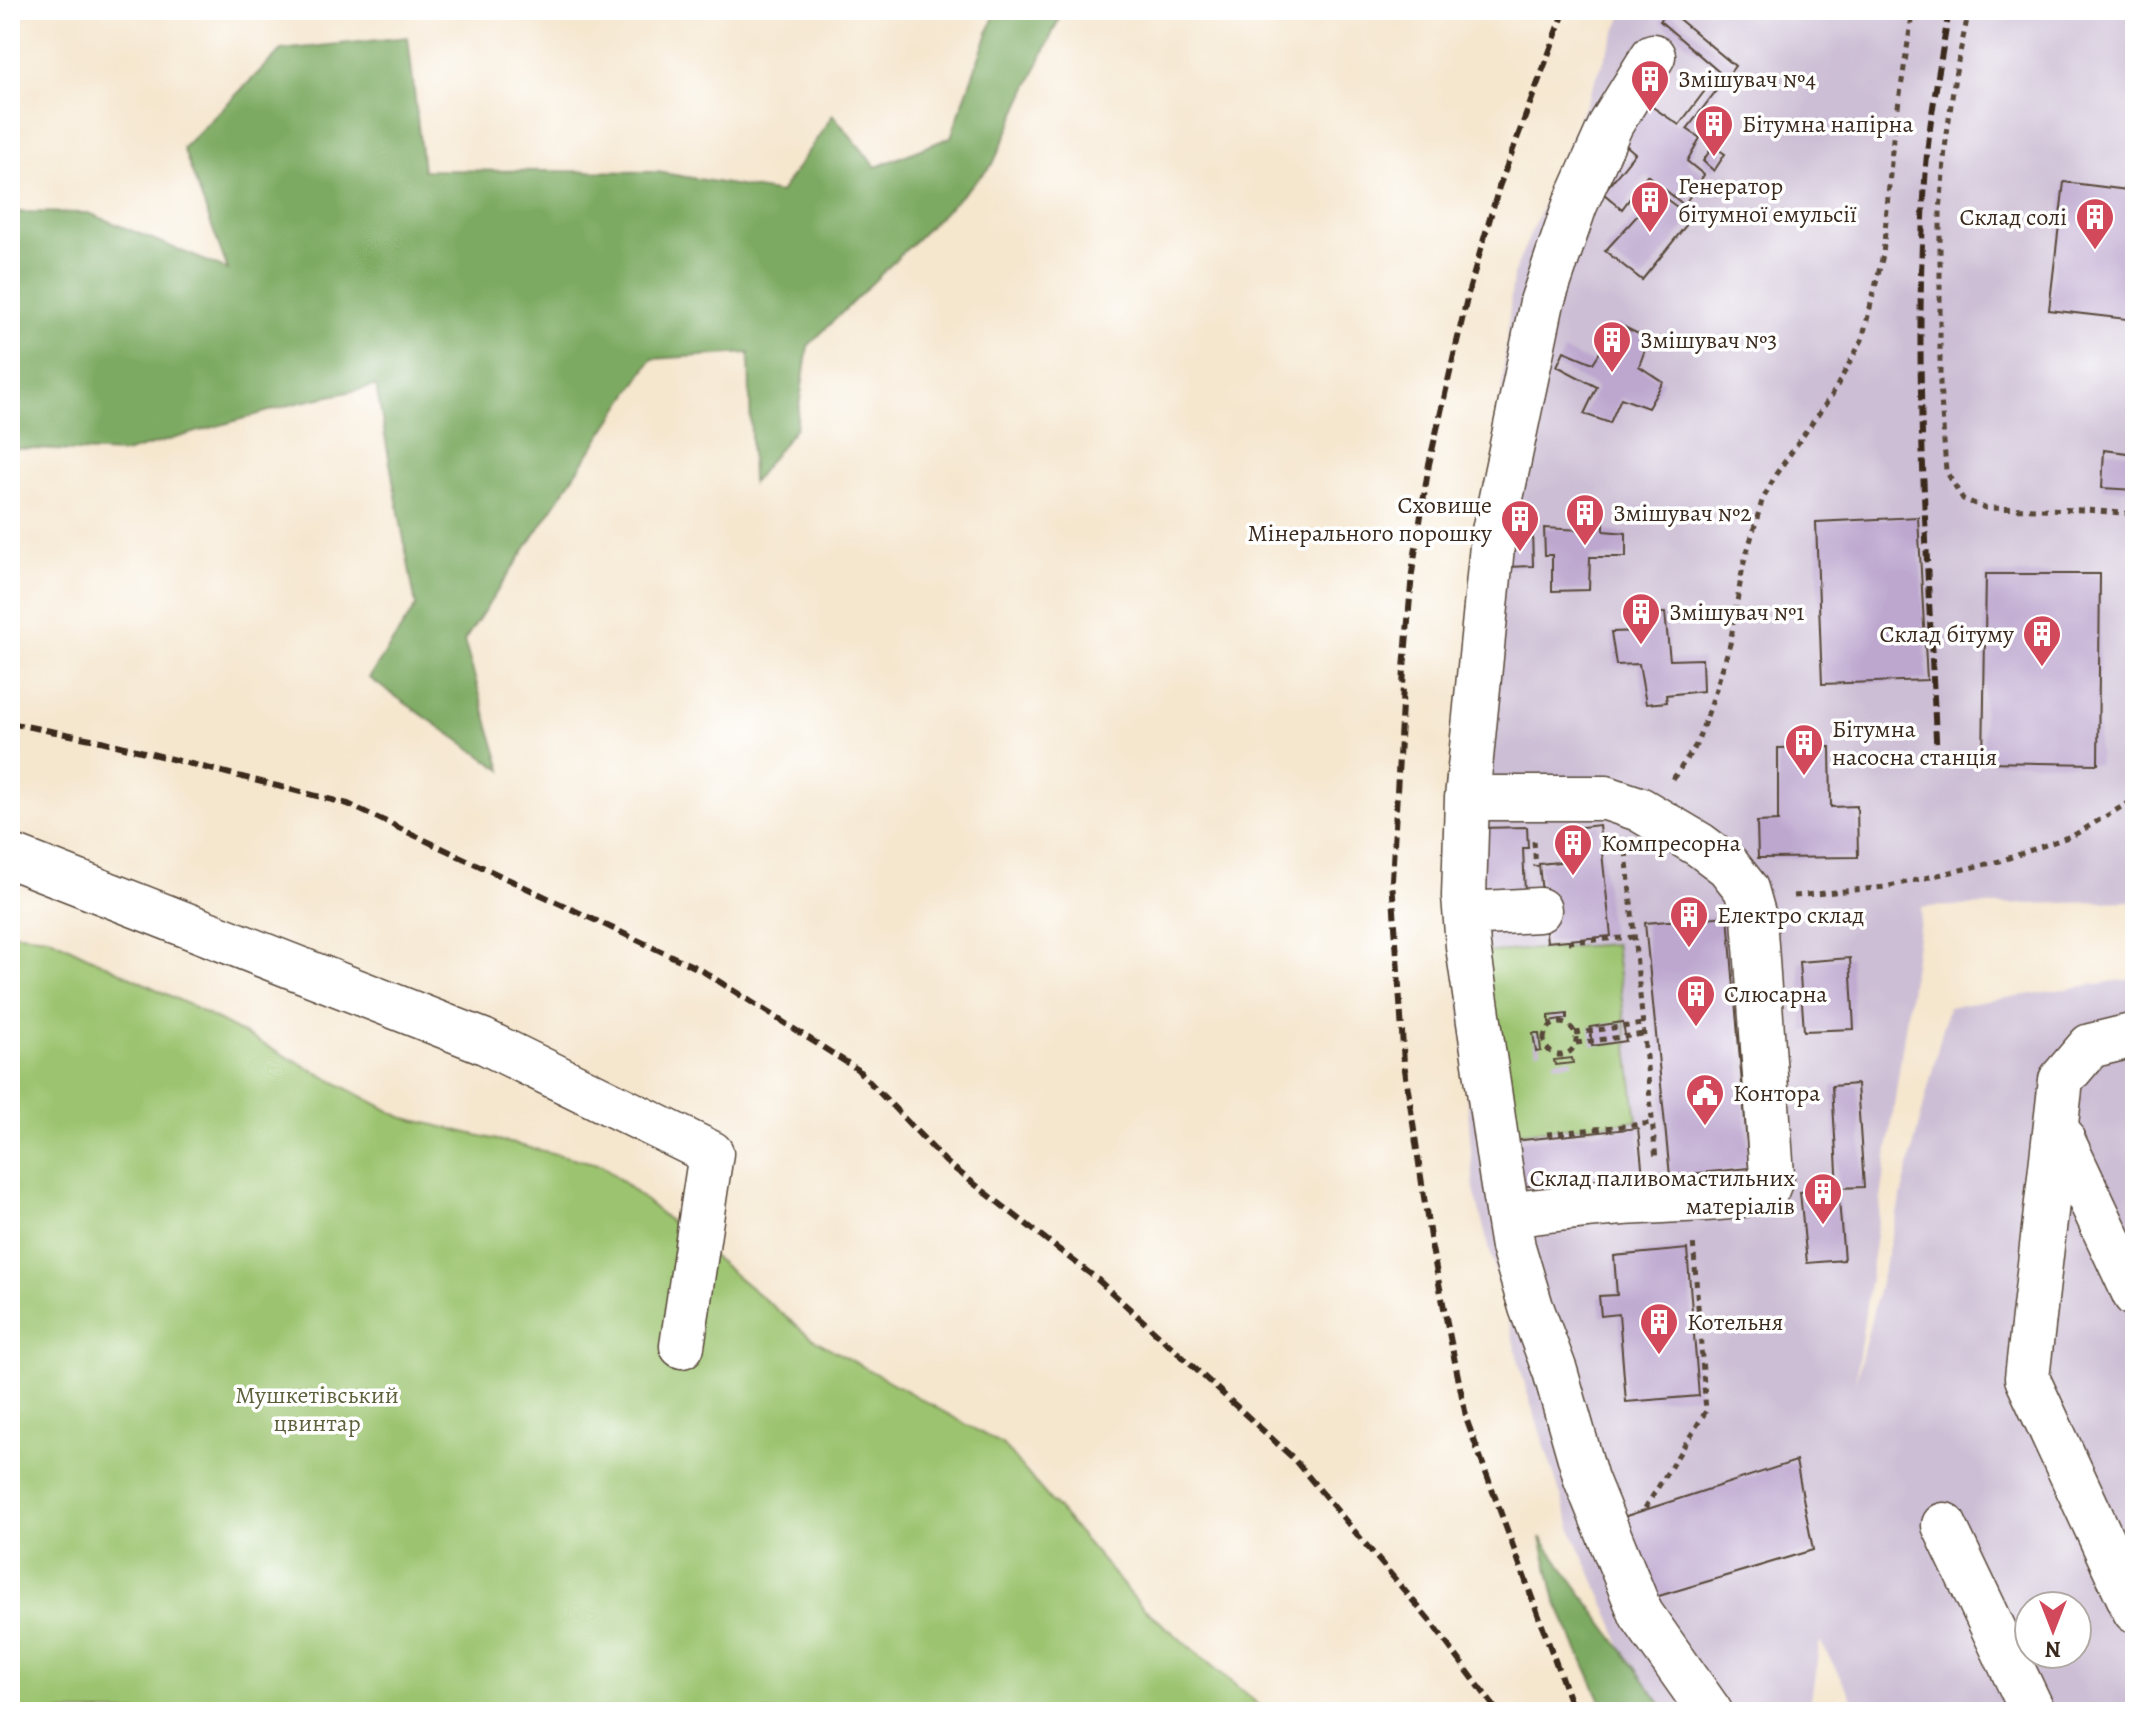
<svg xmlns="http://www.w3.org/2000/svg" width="2145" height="1722" font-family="Alegreya,serif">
	<rect width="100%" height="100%" fill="#fff"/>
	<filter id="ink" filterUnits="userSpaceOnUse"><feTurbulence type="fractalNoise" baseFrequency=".0125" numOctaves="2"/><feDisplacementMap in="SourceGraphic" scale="16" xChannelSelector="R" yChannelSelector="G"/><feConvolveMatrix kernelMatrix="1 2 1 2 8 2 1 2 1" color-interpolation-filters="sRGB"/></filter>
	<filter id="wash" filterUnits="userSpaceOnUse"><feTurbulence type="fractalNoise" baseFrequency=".006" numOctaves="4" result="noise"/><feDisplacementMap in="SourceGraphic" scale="32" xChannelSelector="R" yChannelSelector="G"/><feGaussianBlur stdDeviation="1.8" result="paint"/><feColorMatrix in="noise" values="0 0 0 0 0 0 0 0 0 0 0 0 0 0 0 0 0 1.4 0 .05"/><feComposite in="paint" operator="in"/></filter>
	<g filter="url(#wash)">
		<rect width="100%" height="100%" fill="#f5e6ce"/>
		<path fill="#ccbed4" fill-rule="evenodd" d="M1625 10H2135V901L1922 907 1855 1384 1948 1007 2135 978V1712H1860L1820 1641 1809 1712H1642L1614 1625 1573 1533 1526 1389 1474 1190 1452 895 1513 275ZM2029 1606H2077V1654H2029Z"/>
		<path fill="#9cc46f" stroke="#6c7746" stroke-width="2" d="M10 933 48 937 189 1005 401 1117 602 1165 810 1337 1003 1445 1140 1605 1267 1712H10Z
			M1615 944 1637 1121 1501 1134 1478 953Z"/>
		<path fill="#7daa62" stroke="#5c6a40" stroke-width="2" d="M996 10H1063L993 164 808 346 796 427 752 483 749 353 652 359 464 641 502 770 369 678 416 606 376 386 297 403 124 453 10 448V212L89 213 228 270 183 148 281 50 408 37 423 170 657 172 780 193 833 115 876 167 951 137Z
			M1541 1537 1667 1712H1606L1556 1601Z"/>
		<g id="blocks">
			<path fill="#bda7cf" d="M1668 10 1735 66 1687 129 1700 138 1687 161 1704 175 1684 205 1647 175 1622 209 1603 193 1635 153 1619 139 1645 102 1679 125 1719 72 1660 21Z
				M1713 146 1725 154 1714 171 1703 161Z
				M2064 182 2135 191V320L2049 310Z
				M1658 193 1692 218 1642 280 1605 251Z
				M1618 324 1649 339 1639 366 1663 382 1648 408 1621 398 1610 423 1584 414 1597 387 1557 366 1564 351 1593 363Z
				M2104 450 2135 454V490L2102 488Z
				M1584 512 1604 515V531L1626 533V557H1590L1589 590 1552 591V555H1545L1544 528 1583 530Z
				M1918 517 1927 680 1822 684 1816 522Z
				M1506 529H1532L1533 566 1507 567Z
				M1986 574H2100L2098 764 1983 762Z
				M1644 613H1665L1670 660 1702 659 1703 691 1666 695 1667 702 1646 704 1639 664 1616 665 1611 632 1644 631Z
				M1830 747 1831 807 1857 806 1858 857 1758 858 1757 822 1778 821V748Z
				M1599 825 1611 936 1547 942 1539 864 1569 861 1565 829Z
				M1527 827 1528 848H1523L1525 893H1486L1480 828Z
				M1728 916 1749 1168 1670 1176 1645 923Z
				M1850 958 1854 1029 1804 1031 1799 962Z
				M1567 1014V1019L1549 1022V1016Z
				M1623 1022 1626 1041 1592 1046 1590 1027Z
				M1533 1033H1539L1541 1051 1536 1052Z
				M1572 1058 1573 1063 1555 1065 1554 1060Z
				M1857 1084 1864 1187 1838 1188 1844 1260 1807 1263 1800 1192 1838 1188 1832 1086Z
				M1638 1128 1643 1176 1518 1187 1513 1141Z
				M1687 1249 1699 1396 1626 1402 1619 1314 1601 1316 1599 1296 1617 1295 1614 1256Z
				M1796 1461 1813 1550 1642 1601 1617 1519Z"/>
		</g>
	</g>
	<g filter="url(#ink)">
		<use href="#blocks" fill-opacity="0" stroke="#574638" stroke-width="2"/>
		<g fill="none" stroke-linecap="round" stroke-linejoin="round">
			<defs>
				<path id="minor" d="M1653 56 1611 124 1575 205 1542 302 1493 536 1467 798 1464 896 1468 946 1502 1180 1513 1247 1531 1307 1555 1371 1586 1479 1641 1614 1710 1712
					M1467 798H1606L1639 809 1700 845 1728 866 1746 889 1754 917 1772 1176 1767 1189C1733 1200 1697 1199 1662 1201 1610 1203 1559 1208 1508 1215
					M10 856 483 1041 711 1153 682 1346
					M1466 914 1539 910
					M2135 1035 2090 1046 2061 1080 2027 1378 2135 1611
					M2056 1126 2135 1295
					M1944 1525 2033 1712"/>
			</defs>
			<use href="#minor" stroke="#574638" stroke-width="47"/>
			<path stroke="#574638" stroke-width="5" stroke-dasharray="6 6" stroke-linecap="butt" d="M1969 10 1955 76 1945 148 1940 212V383L1946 471 1963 499 1985 508 2087 510 2135 514
				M2135 63V78
				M1673 779 1696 745 1710 708 1730 644 1743 566 1762 501 1776 474 1832 395 1862 340 1883 255 1893 139 1913 10
				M1534 841 1536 867
				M1626 851 1656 1160
				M1794 896 1885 887 2000 861 2074 835 2135 799
				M1568 942 1634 937
				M1544 1039a16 16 0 1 1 32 0a16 16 0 1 1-32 0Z
				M1575 1033 1643 1024
				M1576 1043 1644 1034
				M1547 1134 1653 1123
				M1645 1508 1706 1411 1693 1240"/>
			<use href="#minor" stroke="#fff" stroke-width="44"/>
			<path stroke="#3b2a1e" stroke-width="6" stroke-dasharray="12 6" stroke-linecap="butt" d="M1565 10 1499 187 1468 294 1429 464 1412 573 1404 669 1392 880 1404 1063 1431 1244 1467 1421 1574 1712
				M10 12 18 10
				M10 723 101 741 348 804 701 970 857 1069 946 1162 1097 1279 1292 1457 1431 1622 1498 1712
				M1937 760C1928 562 1912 364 1926 166 1930 114 1941 62 1949 10"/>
		</g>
	</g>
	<defs>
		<symbol id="building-pin" viewBox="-11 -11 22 30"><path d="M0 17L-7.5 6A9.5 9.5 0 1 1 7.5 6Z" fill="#d1495b" stroke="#fff"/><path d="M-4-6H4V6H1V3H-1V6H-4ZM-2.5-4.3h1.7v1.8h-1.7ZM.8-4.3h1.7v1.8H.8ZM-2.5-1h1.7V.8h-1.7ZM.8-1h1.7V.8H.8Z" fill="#fff"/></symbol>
		<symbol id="civic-pin" viewBox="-11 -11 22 30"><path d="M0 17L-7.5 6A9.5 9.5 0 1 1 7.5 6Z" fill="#d1495b" stroke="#fff"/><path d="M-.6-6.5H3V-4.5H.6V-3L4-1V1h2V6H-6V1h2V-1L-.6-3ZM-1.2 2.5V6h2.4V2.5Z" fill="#fff"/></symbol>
	</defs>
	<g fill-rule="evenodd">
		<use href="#building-pin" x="1628" y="57" width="44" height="60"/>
		<use href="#building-pin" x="1692" y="102" width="44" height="60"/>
		<use href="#building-pin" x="1628" y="178" width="44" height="60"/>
		<use href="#building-pin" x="2073" y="195" width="44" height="60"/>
		<use href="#building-pin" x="1590" y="318" width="44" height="60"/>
		<use href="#building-pin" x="1563" y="491" width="44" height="60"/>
		<use href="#building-pin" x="1498" y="497" width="44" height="60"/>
		<use href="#building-pin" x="1619" y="590" width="44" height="60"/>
		<use href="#building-pin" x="2020" y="612" width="44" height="60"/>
		<use href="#building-pin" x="1782" y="721" width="44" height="60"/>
		<use href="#building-pin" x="1551" y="821" width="44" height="60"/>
		<use href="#building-pin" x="1667" y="893" width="44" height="60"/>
		<use href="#building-pin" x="1674" y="972" width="44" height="60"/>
		<use href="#civic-pin" x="1683" y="1071" width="44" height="60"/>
		<use href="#building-pin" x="1801" y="1170" width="44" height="60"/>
		<use href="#building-pin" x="1637" y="1300" width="44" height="60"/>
	</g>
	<g text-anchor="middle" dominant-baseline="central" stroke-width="7" stroke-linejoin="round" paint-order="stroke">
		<g font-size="24" fill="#3b2a1e" stroke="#fff" text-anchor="start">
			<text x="1678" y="79">Змішувач №4</text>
			<text x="1742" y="124">Бітумна напірна</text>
			<text x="1678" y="186">Генератор<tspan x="1678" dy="28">бітумної емульсії</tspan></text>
			<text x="2067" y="217" text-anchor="end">Склад солі</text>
			<text x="1640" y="340">Змішувач №3</text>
			<text x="1492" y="505" text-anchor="end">Сховище<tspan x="1492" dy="28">Мінерального порошку</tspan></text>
			<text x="1613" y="513">Змішувач №2</text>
			<text x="1669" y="612">Змішувач №1</text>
			<text x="2014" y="634" text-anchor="end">Склад бітуму</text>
			<text x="1832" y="729">Бітумна<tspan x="1832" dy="28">насосна станція</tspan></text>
			<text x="1601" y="843">Компресорна</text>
			<text x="1717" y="915">Електро склад</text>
			<text x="1724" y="994">Слюсарна</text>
			<text x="1733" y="1093">Контора</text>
			<text x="1795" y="1178" text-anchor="end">Склад паливомастильних<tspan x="1795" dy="28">матеріалів</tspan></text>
			<text x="1687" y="1322">Котельня</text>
		</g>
		<g font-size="24" fill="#5d603a" stroke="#fff">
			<text x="317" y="1395">Мушкетівський<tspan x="317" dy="28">цвинтар</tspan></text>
		</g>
	</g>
	<rect width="2145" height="1722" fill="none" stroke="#fff" stroke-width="40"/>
	<g transform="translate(2053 1630) rotate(180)"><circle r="38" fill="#ffffff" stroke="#b1aaa5" stroke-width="2"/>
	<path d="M0-6L14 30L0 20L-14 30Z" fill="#d1495b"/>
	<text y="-12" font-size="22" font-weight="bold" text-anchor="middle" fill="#3b2a1e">N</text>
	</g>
</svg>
